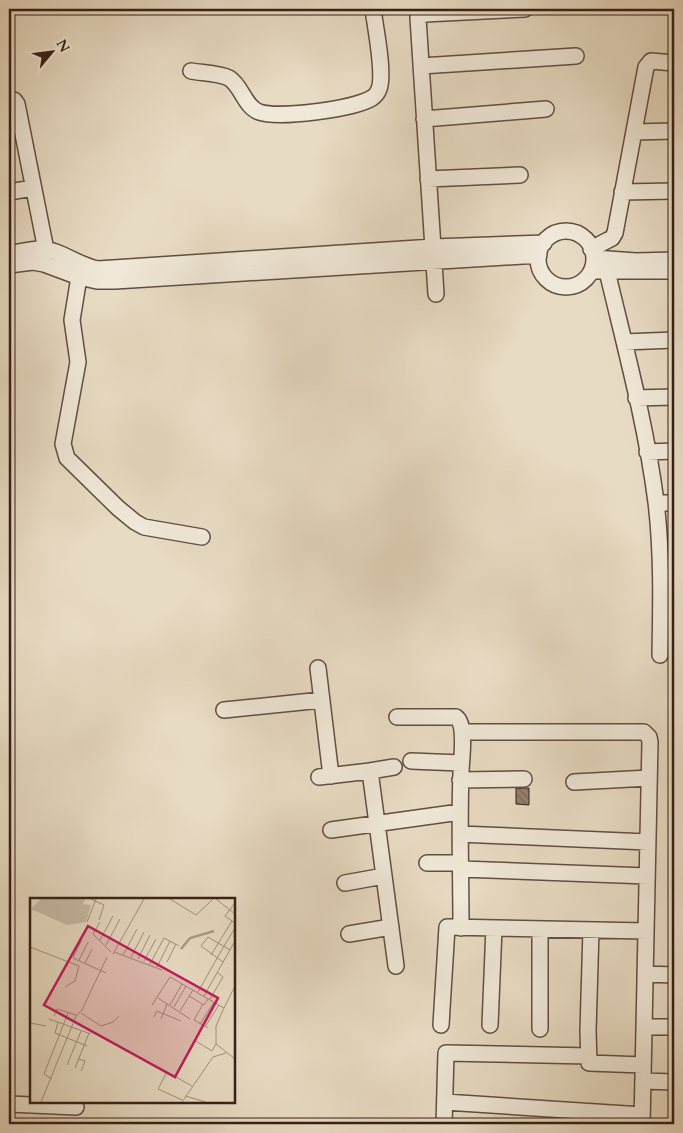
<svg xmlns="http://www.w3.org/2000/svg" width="683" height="1133" font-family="Cardo,serif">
	<defs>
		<pattern id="building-back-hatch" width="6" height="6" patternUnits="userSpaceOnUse" patternTransform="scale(1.25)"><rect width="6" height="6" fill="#938170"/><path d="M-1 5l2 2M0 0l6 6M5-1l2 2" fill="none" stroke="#79695b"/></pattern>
	</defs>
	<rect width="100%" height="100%" fill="#e8dbc3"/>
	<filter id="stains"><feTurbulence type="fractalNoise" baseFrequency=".004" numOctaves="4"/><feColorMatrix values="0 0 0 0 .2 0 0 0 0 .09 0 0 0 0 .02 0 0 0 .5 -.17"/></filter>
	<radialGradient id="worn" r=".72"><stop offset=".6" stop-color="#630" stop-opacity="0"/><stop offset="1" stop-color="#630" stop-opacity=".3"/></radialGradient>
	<path fill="url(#building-back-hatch)" stroke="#362017" d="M516 788H529V805L516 804Z"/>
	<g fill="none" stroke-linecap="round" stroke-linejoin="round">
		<defs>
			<path id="minor" d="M421 66 576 56
				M191 71C202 73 219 73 229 78 242 86 244 106 259 112 279 119 354 109 372 98 375 96 378 92 379 89 385 74 375 26 373 9
				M9 99 14 100 17 104 46 250
				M424 119 546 109
				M634 132 674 131
				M428 179 520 175
				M9 192 33 188
				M622 192 674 191
				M538 259a28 28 0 1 1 56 0a28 28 0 1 1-56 0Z
				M591 249 612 238 615 233 646 67 651 61 674 63
				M9 254C19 252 30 249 41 249 59 249 79 266 98 269L433 247 544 243
				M594 258 636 261 674 260
				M9 265 33 262 44 264 79 277 97 281H115L539 255
				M598 271H674
				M607 271C625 347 646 424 656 502 662 552 661 604 660 655
				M79 277 72 320 78 362 63 444 67 458 118 508 135 522 144 527 202 537
				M436 294 418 18 425 14 525 9
				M624 342 674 340
				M636 398 674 397
				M647 452 674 451
				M656 503H674
				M318 668 331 776
				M224 710 322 700
				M397 717H456C467 725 461 760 461 773 459 824 461 876 461 928
				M462 732H644L649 737 650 742 642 1124
				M411 761 461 763
				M370 771 394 767
				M319 777 370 771 396 966
				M460 780 524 779
				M574 782 649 778
				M331 830 460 812
				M460 834 648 842
				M427 863H461
				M461 869 647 876
				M345 883 384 876
				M591 930 588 1031 589 1063 643 1065
				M349 934 391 927
				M645 974 674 975
				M441 1025 447 927 646 931
				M490 1025 494 928
				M644 1027H674
				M540 1029V929
				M643 1081 674 1082
				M445 1102 642 1115
				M9 1104 76 1107
				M444 1124 446 1053 589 1056"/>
		</defs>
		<use href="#minor" stroke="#624f42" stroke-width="18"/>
		<use href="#minor" stroke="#f0e8d8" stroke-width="15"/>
	</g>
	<g transform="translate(30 898)">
		<rect width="205" height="205" fill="#e8dbc3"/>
		<path d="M11 1H55L53 6 61 7 56 24 37 27 1 11Z" fill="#cabba6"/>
		<path fill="none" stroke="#ab9b89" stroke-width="2.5" d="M151 51 160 40 184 33"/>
		<path fill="none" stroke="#a1907e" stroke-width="1" d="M61 1 74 7 69 22M140 1 166 17 183 1M186 1 205 16M202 23 195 18 205 5M57 24 66 1M70 24 63 36 81 54M52 41 43 60 76 75M70 42 83 18M76 47 90 21M194 48 205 30M0 49 49 68 45 83 35 89M84 54 132 72M83 56 114 1M93 57 107 31M181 57 202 23 205 25M101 59 114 34M108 61 120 37M49 62 58 44M114 63 126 41M137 64 146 46M193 64 171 48 178 39 200 52M55 65 62 51M120 66 134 40 149 48M127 69 140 43M168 94 194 48M159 98 174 107 178 101M174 98 205 43M128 100 160 121M180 101 193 79 187 74M173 106 164 122 178 130M122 107 140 79 194 110 186 128V146L205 161M140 107 152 86M144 109 156 88M194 110 205 88M150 113 163 92M51 115 71 128 83 124 89 118M24 118 27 111 46 117M124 119 127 113 151 123M19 121 61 136M131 121 137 106M28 124 25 135 57 148M0 125 16 128M170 126 184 104M175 129 189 107M164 142 182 153 186 146M49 161 55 163 51 173M37 167 51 133M45 170 59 135M22 181 14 176 38 115M155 198 176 204M152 202 128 191 137 174 162 188M11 204 46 118 52 112 77 59M152 204 183 159 196 155"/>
		<path fill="#c2185b" fill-opacity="0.15" stroke="#c2185b" stroke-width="2.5" d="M58 28 188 100 145 179 14 107Z"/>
		<rect width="205" height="205" fill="none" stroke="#362017" stroke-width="2.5"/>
	</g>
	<rect width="683" height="1133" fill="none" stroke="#e8dbc3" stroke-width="30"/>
	<rect x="10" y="10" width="663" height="1113" fill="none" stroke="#362017" stroke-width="2.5"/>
	<rect x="15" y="15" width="653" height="1103" fill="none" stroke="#362017"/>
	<g transform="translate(52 52) rotate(61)" stroke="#f0e8d8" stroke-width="4" paint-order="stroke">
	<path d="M0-4L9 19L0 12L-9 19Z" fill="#362017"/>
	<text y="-8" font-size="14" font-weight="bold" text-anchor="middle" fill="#362017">N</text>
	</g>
	<rect width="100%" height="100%" filter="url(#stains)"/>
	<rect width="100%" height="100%" fill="url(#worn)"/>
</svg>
